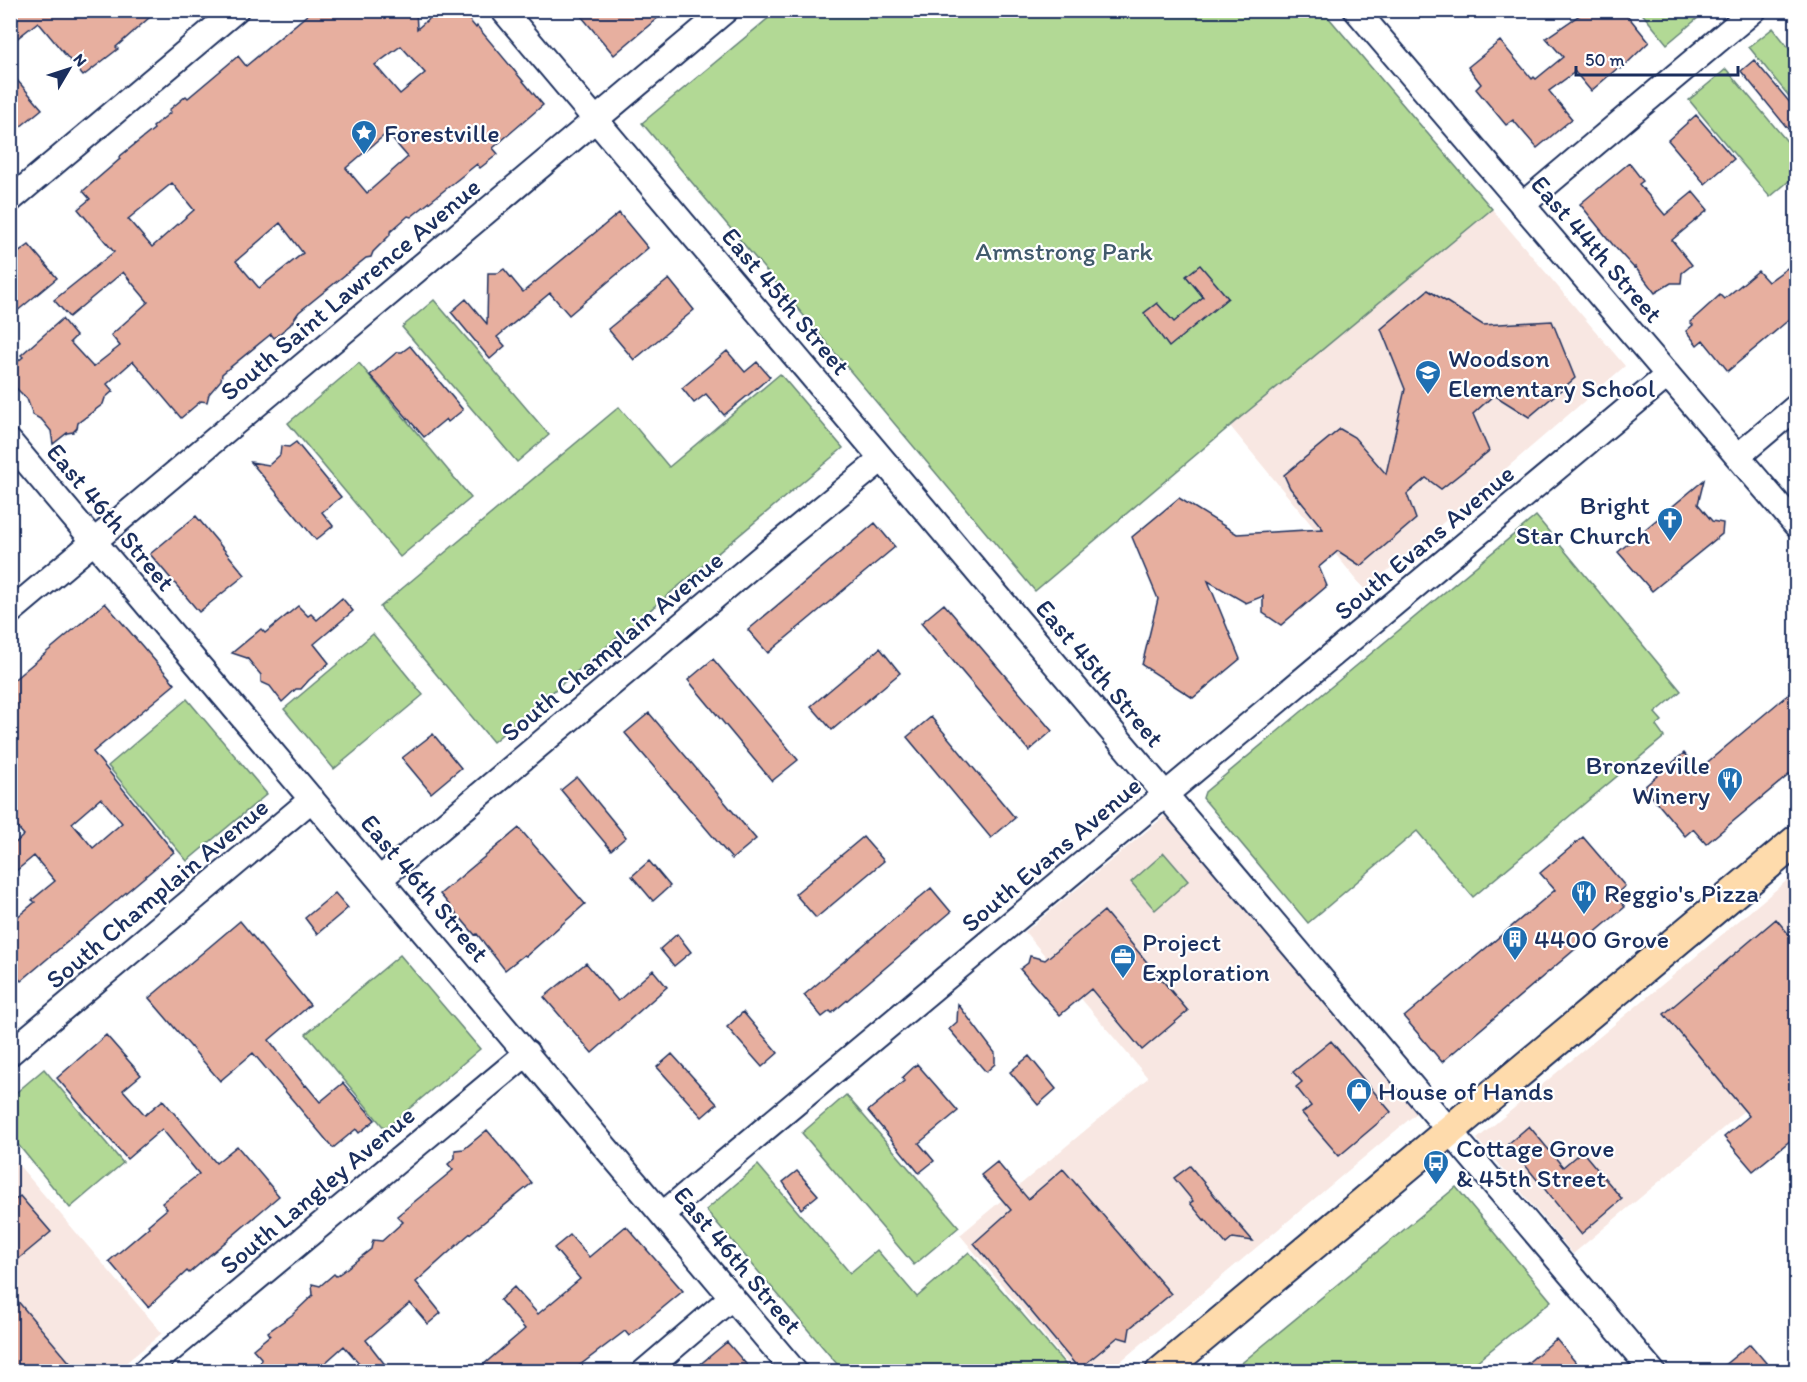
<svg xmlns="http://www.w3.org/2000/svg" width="1807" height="1382" font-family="Itim,sans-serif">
	<rect width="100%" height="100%" fill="#fff"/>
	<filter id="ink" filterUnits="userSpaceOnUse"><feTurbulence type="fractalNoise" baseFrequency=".0167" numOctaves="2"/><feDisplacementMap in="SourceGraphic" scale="12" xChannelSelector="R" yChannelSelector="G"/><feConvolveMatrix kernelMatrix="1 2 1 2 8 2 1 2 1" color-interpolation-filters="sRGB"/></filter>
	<g filter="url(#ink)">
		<path fill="#f8e7e2" d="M1492 209 1625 366 1365 590 1230 426Z
			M1166 815 1418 1112 1109 1371H1074L960 1235 1148 1078 1025 932Z
			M1796 873V1067L1573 1254 1477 1139Z
			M10 1155 162 1333 116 1371H11Z"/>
		<path fill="#b2d995" stroke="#66847a" stroke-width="1.5" d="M777 11H1323L1492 209 1230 426 1035 591 642 123Z
			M1704 11 1705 12 1667 44 1640 11Z
			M1773 28 1796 57V105L1749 47Z
			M1726 69 1796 152V175L1770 197 1689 100Z
			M434 300 549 435 517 462 402 327Z
			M359 363 471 498 400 557 288 423Z
			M780 374 843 448 493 742 380 607 619 407 669 467Z
			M1536 516 1681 691 1655 713 1662 721 1656 726 1664 737 1473 897 1417 831 1308 923 1203 798 1205 792Z
			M373 634 423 695 334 769 284 709Z
			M187 699 267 794 187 861 108 766Z
			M1164 853 1188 881 1155 910 1131 882Z
			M400 955 480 1049 385 1129 306 1034Z
			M44 1069 123 1163 70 1208 11 1136V1097Z
			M846 1095 959 1227 914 1265 802 1133Z
			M758 1165 850 1273 877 1250 917 1297 969 1252 1071 1371H843L706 1210Z
			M1456 1187 1551 1301 1465 1371H1232Z"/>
		<path fill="#e7af9f" stroke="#1b2f5e" stroke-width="1.5" fill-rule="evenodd" d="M10 10H158L116 47 118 49 83 76 38 22 10 44Z
			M313 10H416L417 29 439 10H461L476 28 477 26 543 105 493 148 498 154 480 168 477 164 411 217 408 216 390 232V235L373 252 371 257 366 258 299 312 290 325 274 338 271 334 222 374 221 380 209 394 207 402 201 401 181 418 133 361 107 384 113 391 105 398 103 404 78 423 77 428 73 432 67 433 53 444 51 431 42 420 33 415 27 399 10 382V368L23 357 21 355 62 319 76 336 70 342 93 367 120 346 111 335 148 302 123 272 69 317 54 300 114 252 78 209 90 199 83 191 120 159 119 157 154 129 153 127 171 112 169 110 186 96 188 98 238 56 246 66ZM401 46 425 73 400 94 375 65ZM387 133 408 157 367 193 346 168ZM172 183 194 210 152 247 128 219ZM280 223 303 253 259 288 236 261Z
			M576 10H667L614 55Z
			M1587 10H1623L1649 42 1621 69 1619 67 1591 91 1575 72 1549 91 1572 119 1537 148 1513 120 1506 125 1476 89 1481 84 1468 67 1500 41 1532 79 1534 77 1536 79 1563 57 1546 38Z
			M1754 60 1797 111V140L1741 71Z
			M10 72 42 109 20 127 10 115Z
			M1696 115 1734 159 1705 184 1668 140Z
			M1629 163 1643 181 1639 184 1665 215 1693 192 1708 210 1672 240 1692 265 1682 273 1681 283H1671L1655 293 1635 267 1634 268 1613 245 1580 204Z
			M619 213 648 248 569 315 550 293 497 337 505 346 490 359 451 312 466 299 487 324 488 273H498L504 269 523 292Z
			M29 245 57 278 10 317V259Z
			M1797 261V313L1728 371 1703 340 1697 345 1686 331 1693 325 1690 322 1720 295 1724 299 1758 271 1768 282Z
			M1200 265 1228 298 1169 347 1144 313 1157 303 1174 322 1203 297 1186 276Z
			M669 279 694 310 634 360 608 329Z
			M1428 290 1483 325 1552 321 1575 378 1529 417 1494 395 1473 414 1489 451 1441 489 1426 478 1407 494 1416 519 1361 566 1338 551 1319 567 1327 586 1281 625 1263 613V596L1246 603 1208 581 1240 659 1193 698 1142 665 1158 599 1132 537 1179 498 1237 534 1323 529 1290 488 1284 475 1340 429 1354 437 1386 474 1405 389 1381 329Z
			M410 346 463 410 448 422 446 419 424 437 370 375 397 352H402Z
			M727 351 745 372 757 362 770 377 724 415 706 394 694 403 682 388Z
			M296 442 341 497 322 512 333 526 316 540 251 462 269 465 280 455 281 446 289 447Z
			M1704 480 1698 504 1712 521 1723 523 1722 534 1652 591 1618 552Z
			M196 516 245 575 199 612 150 554Z
			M875 523 895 547 768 653 748 630Z
			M342 598 353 611 314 644 329 663 309 680 301 689H296L282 702 270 686 261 682V675L247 658 232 653 261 629 265 633 298 606 308 616 311 614 317 620Z
			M105 603 175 684 93 752 174 852 21 981 10 969V923L35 902 32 900 55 881 34 856 10 876V848L24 835 10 819V683ZM101 798 122 823 93 848 72 823Z
			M944 604 1052 731 1029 751 921 623Z
			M880 648 900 673 832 730 811 706Z
			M713 659 798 760 772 781 688 680Z
			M1797 687V768L1706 844 1693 829 1685 836 1644 787 1684 753 1698 770Z
			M649 713 756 839 732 859 625 733Z
			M931 717 1015 818 991 838 907 737Z
			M433 734 461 768 431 793 402 758Z
			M577 777 626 837 611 850 561 790Z
			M519 828 585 904 526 956 524 955 505 970 477 934 475 935 440 894Z
			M863 837 884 861 816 918 795 894Z
			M1583 837 1625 886 1615 895 1625 907 1442 1062 1404 1017 1555 890 1540 873Z
			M649 861 670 886 653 901 632 876Z
			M931 888 951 912 832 1013 830 1011 822 1017 804 995Z
			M335 893 348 908 317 934 305 918Z
			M1104 911 1188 1011 1142 1050 1091 989 1060 1015 1020 969 1028 963 1030 956 1045 960Z
			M1776 919 1797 944V1135L1753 1171 1724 1137 1749 1116 1664 1014Z
			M240 921 310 1005 269 1040 305 1086 306 1085 320 1102 343 1083 375 1120 359 1133 356 1129 333 1148 253 1053 220 1081 149 998Z
			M677 934 691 952 674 966 660 949Z
			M586 963 618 1001 653 970 667 987 592 1053 544 997Z
			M958 1004 995 1053V1064L986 1072 949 1029 957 1022Z
			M743 1012 778 1053 762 1067 727 1027Z
			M106 1035 141 1075 123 1090 145 1115 163 1100 216 1163 237 1146 279 1196 189 1273 187 1271 148 1307 109 1261 149 1227 148 1225 167 1209 162 1203 199 1174 162 1129 127 1159 57 1078Z
			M1331 1041 1391 1112 1339 1156 1302 1113 1311 1106 1296 1087 1302 1082 1293 1072Z
			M672 1054 717 1104 702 1117 657 1067Z
			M1029 1056 1056 1089 1038 1105 1010 1072Z
			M917 1064 958 1111 919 1143 934 1161 919 1173 868 1111 904 1081 902 1078Z
			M1529 1126 1563 1167 1582 1151 1622 1199 1581 1234 1508 1144Z
			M487 1130 532 1183 467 1236 416 1282 441 1313 428 1324 410 1303 366 1340 390 1371H366L344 1346 316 1371H271L269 1368 260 1367 261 1358 253 1349 270 1335 268 1332 292 1315 313 1295 312 1284 320 1286 334 1274 336 1276 342 1272 371 1249 373 1240 382 1241 403 1222 397 1216 453 1170 448 1164 455 1158V1150L464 1149Z
			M997 1162 1028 1199 1063 1169 1171 1294 1130 1328 1128 1340 1118 1337 1079 1369 974 1243 1011 1210 981 1175Z
			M1190 1166 1228 1212 1253 1241 1233 1238 1226 1244 1205 1219 1204 1220 1190 1203 1193 1201 1174 1178Z
			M797 1171 818 1195 801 1209 783 1182Z
			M20 1196 51 1232 10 1266V1204Z
			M626 1226 683 1291 629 1336 625 1331 572 1371H476L525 1329 500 1300 514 1287 538 1314 580 1279 554 1248 570 1235 589 1257Z
			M10 1292 77 1371H10Z
			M1556 1339 1583 1371H1518Z
			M727 1342 752 1371H692Z
			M1750 1344 1773 1371H1717Z"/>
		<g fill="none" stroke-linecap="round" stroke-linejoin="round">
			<defs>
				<path id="minor" d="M503 10 1653 1372
					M1356 10 1796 525
					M10 200 236 10
					M1522 205 1754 10
					M10 442 795 1372
					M1738 456 1796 407
					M10 612 726 10
					M380 879 761 558 882 459
					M10 1053 312 799
					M663 1214 1668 375
					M144 1372 527 1053
					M644 1372 732 1297"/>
				<path id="major" d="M1161 1372 1796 841"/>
			</defs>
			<use href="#minor" stroke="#1b2f5e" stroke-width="28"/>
			<use href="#major" stroke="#1b2f5e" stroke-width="34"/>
			<use href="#minor" stroke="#fff" stroke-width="24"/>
			<use href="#major" stroke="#fedbac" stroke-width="30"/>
		</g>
	</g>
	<defs>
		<symbol id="sight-pin" viewBox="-11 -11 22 30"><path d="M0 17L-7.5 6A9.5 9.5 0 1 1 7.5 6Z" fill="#1f6fb2" stroke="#fff"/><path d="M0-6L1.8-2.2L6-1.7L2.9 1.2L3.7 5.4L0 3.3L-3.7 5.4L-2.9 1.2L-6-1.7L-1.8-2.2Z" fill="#fff"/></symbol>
		<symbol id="school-pin" viewBox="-11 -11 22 30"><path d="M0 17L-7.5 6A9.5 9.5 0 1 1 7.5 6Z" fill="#1f6fb2" stroke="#fff"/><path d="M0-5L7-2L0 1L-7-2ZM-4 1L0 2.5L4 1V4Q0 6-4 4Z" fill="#fff"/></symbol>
		<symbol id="church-pin" viewBox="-11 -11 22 30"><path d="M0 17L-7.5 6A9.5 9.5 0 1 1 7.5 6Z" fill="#1f6fb2" stroke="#fff"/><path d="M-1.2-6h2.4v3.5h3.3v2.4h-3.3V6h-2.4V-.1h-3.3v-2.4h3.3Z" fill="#fff"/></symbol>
		<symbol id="restaurant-pin" viewBox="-11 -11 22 30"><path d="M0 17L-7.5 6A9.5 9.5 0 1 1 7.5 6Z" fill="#1f6fb2" stroke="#fff"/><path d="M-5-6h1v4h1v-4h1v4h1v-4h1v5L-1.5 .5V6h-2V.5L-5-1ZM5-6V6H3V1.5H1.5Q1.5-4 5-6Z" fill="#fff"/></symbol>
		<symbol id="building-pin" viewBox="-11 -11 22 30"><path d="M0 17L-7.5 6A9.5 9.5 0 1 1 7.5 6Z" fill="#1f6fb2" stroke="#fff"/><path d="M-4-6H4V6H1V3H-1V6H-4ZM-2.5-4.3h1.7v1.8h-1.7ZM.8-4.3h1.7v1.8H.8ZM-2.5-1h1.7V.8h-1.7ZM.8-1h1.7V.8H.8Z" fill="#fff"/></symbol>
		<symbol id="office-pin" viewBox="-11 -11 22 30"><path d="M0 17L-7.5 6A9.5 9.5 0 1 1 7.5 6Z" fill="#1f6fb2" stroke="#fff"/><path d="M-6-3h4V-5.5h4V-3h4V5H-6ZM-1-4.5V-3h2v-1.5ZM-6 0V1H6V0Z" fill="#fff"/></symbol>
		<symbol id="shop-pin" viewBox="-11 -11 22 30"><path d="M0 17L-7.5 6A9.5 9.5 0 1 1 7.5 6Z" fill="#1f6fb2" stroke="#fff"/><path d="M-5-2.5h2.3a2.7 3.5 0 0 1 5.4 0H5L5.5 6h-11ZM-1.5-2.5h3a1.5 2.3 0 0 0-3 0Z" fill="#fff"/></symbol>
		<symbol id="bus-pin" viewBox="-11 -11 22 30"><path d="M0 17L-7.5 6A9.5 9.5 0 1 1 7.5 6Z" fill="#1f6fb2" stroke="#fff"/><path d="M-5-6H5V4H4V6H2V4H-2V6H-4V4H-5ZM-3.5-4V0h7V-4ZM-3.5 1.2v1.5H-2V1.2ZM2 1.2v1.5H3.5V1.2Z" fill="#fff"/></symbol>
	</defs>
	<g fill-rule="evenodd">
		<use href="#sight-pin" x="349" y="118" width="30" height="40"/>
		<use href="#school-pin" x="1413" y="358" width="30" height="40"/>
		<use href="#church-pin" x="1655" y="505" width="30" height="40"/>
		<use href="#restaurant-pin" x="1715" y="765" width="30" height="40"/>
		<use href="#restaurant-pin" x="1569" y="878" width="30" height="40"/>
		<use href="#building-pin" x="1500" y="924" width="30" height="40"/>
		<use href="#office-pin" x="1108" y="942" width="30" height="40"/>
		<use href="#shop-pin" x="1344" y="1076" width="30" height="40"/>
		<use href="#bus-pin" x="1421" y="1148" width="30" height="40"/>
	</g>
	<g text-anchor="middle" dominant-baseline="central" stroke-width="4.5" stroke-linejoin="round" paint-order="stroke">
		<g font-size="26" fill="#1b2f5e" stroke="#fff" text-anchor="start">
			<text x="384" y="133">Forestville</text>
			<text x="1448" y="358">Woodson<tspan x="1448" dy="30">Elementary School</tspan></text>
			<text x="1650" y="505" text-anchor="end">Bright<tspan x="1650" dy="30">Star Church</tspan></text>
			<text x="1710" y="765" text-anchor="end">Bronzeville<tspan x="1710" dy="30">Winery</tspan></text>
			<text x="1604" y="893">Reggio's Pizza</text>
			<text x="1534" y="939">4400 Grove</text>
			<text x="1142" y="942">Project<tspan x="1142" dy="30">Exploration</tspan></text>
			<text x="1378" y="1091">House of Hands</text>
			<text x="1456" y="1148">Cottage Grove<tspan x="1456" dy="30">&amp; 45th Street</tspan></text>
		</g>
		<g font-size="26" fill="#1b2f5e" stroke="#fff">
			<text transform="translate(1597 249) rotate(49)">East 44th Street</text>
			<text transform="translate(350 289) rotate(-40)">South Saint Lawrence Avenue</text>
			<text transform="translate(786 301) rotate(50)">East 45th Street</text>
			<text transform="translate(111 517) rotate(50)">East 46th Street</text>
			<text transform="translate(1424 542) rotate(-40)">South Evans Avenue</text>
			<text transform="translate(612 646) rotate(-40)">South Champlain Avenue</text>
			<text transform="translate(1100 673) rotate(50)">East 45th Street</text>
			<text transform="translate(1051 854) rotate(-40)">South Evans Avenue</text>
			<text transform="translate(425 888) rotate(50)">East 46th Street</text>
			<text transform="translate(157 893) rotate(-40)">South Champlain Avenue</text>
			<text transform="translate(317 1190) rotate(-40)">South Langley Avenue</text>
			<text transform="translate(738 1260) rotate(50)">East 46th Street</text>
		</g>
		<g font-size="26" fill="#415a6c" stroke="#fff">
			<text x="1064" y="251">Armstrong Park</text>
		</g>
	</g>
	<rect width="1807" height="1382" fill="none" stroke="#fff" stroke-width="36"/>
	<rect x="18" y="18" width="1771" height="1346" fill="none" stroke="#1b2f5e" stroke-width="2" filter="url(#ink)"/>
	<g transform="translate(69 69) rotate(51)" stroke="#ffffff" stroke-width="4.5" paint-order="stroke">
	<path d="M0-4.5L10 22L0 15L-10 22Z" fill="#1b2f5e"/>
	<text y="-9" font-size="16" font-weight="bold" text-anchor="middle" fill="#1b2f5e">N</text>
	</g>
	<path d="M1576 66v9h162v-9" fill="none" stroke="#1b2f5e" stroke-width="3"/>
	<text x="1585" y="66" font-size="18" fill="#1b2f5e" stroke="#ffffff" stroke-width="4.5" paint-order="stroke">50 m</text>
</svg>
